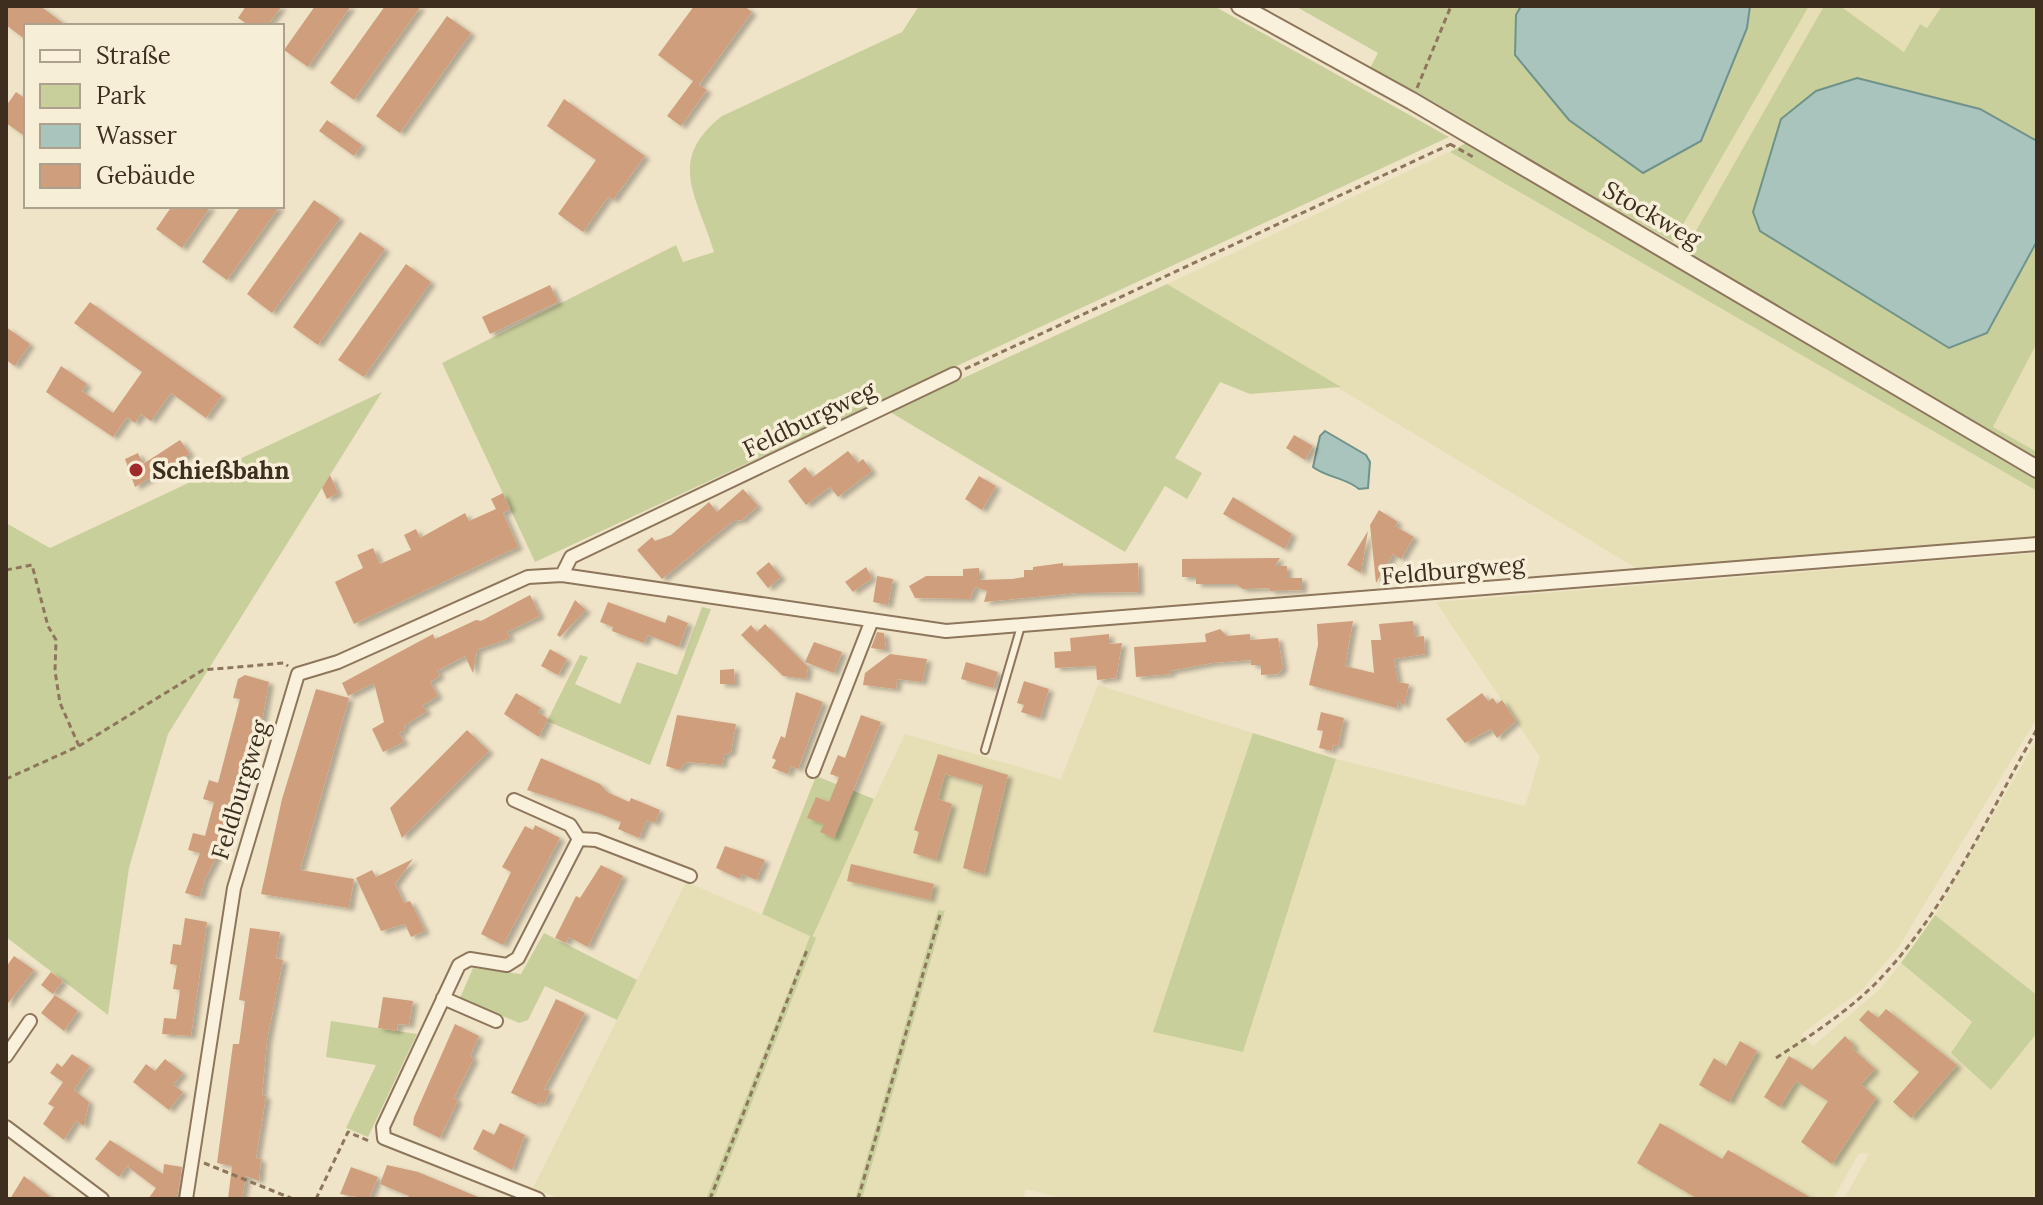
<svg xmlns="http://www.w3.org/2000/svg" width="2043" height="1205" font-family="Lora,serif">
	<defs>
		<filter id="shadow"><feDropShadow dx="5" dy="3" stdDeviation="2" flood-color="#0004"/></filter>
	</defs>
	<rect width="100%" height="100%" fill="#f0e4c8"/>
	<path fill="#e6deb5" d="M1809 6H1824L1686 250 1673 242Z
		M1840 6H1942L1927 28 1920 24 1904 52Z
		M1449 152 2037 491V539L1639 570 1167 284Z
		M2037 343V452L1993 427Z
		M2037 553V718L1898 948 1862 990 1801 1034 1813 1046 1880 989 1901 963 1972 1023 1991 1090 2037 1033V1199H1844L1869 1154 1859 1153 1833 1199H1065L1026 1189 1023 1199H862L945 912 938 910 855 1199H714L833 886 905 734 1061 779 1098 685 1253 733 1154 1031 1243 1052 1336 759 1525 806 1540 757 1436 602Z
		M2037 739V995L1935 915Z
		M686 882 810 935 706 1199H561L533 1188Z"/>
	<path fill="#c9cf9b" d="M919 6H1214L1449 137 535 562 442 363 676 245 683 262 714 252C698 197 665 161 722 116L902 32Z
		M1295 6H1521L1516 15 1701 141 1747 28 1750 6H1809L1673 242 1370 68 1378 53Z
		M1824 6H1840L1904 52 1920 24 1927 28 1942 6H2037V141L1980 109 1987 333 2037 241V343L1993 427 2037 452V461L1684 252Z
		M1466 143 2037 479V491L1450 152Z
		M1167 284 1341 387 1250 394 1220 382 1175 458 1202 473 1187 499 1165 486 1125 552 890 412Z
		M382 392 168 734 129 868 108 1015 6 937V523L50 548Z
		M702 607 711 609 650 765 547 721 580 655 588 657 575 684 620 704 637 662 677 675Z
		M1253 733 1336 759 1243 1052 1153 1032Z
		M816 776 874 799 813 936 816 938 714 1199H706L810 936 762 914Z
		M938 910 945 911 862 1199H855Z
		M1935 915 2037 995V1033L1991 1090 1951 1053 1972 1022 1901 963Z
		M544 933 637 980 617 1020 545 986 528 1020 519 1023 460 998 473 968 521 974Z
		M331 1021 417 1034 368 1137 346 1128 376 1065 326 1057Z"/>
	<path fill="#a9c4bc" stroke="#6f938a" stroke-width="2" d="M1521 6H1750L1747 28 1701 141 1643 173 1569 120 1515 55 1516 15Z
		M1857 78 1980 109 2037 141V241L1987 333 1949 348 1760 231 1753 212 1781 119 1816 91Z
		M1325 431 1366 455 1370 462 1368 488 1359 489C1345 477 1327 478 1313 467L1320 436Z"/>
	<path fill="#cf9f7d" filter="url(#shadow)" d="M6 6H40L67 26H26V40L6 25Z
		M246 6H282L267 26H250L238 18Z
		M315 6H351L308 67 284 50Z
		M385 6H421L354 100 330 83Z
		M694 6H744L752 12 699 85 707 90 681 126 667 116 693 81 658 55Z
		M447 16 471 33 400 133 376 116Z
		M16 92 26 99V137L6 123V106Z
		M564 99 645 156 613 200 608 197 583 232 558 214 596 160 547 126Z
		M327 120 362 145 354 156 319 131Z
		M314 200 340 218 272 313 247 294Z
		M172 206H211L182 248 156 229Z
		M241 206H280L227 280 202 262Z
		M360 232 385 249 318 345 293 327Z
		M406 264 431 282 364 377 338 360Z
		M550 285 558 302 490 334 482 317Z
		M90 302 222 396 206 418 171 393 151 421 141 414 135 423 127 417 113 437 46 392 61 366 87 384 82 391 113 413 142 372 74 323Z
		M6 327 30 344 15 366 6 360Z
		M1294 435 1313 446 1305 460 1286 448Z
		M180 440 190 454 135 487 125 459 138 453 143 464Z
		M848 451 858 463 863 459 872 471 838 497 830 487 806 505 788 481 805 467 813 477Z
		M330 475 338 493 327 499 322 488Z
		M979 476 996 486 982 510 965 499Z
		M743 489 758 506 742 520 733 521 662 579 637 550 652 537 655 541 671 535 709 502 717 512Z
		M503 493 510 509 503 513 518 547 354 624 335 582 363 568 357 555 373 548 380 564 411 550 404 535 416 529 420 538 465 513 469 521 496 509 491 499Z
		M1233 497 1292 534 1285 549 1223 514Z
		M1379 510 1398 522 1395 526 1414 537 1401 559 1393 554 1376 583 1370 525Z
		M1368 531 1362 566 1361 573 1347 565Z
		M1280 558 1275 566H1287V578H1302V590L1270 591 1269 588 1243 589 1235 584H1196V577H1182V559Z
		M769 562 781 577 768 588 756 573Z
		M1063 563V566L1138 563 1139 592 1076 593 984 602 987 591 975 587 970 599 915 598 909 586 926 576H963V569L979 568V580L1012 579 1024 577V570H1033V567Z
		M866 567 872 578 853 592 845 582Z
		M877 576 893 579 888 605 873 602Z
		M530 595 540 616 507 632 510 638 477 650 473 673 465 656 437 671 440 676 430 682 438 696 422 706 427 711 404 726 405 730 399 733 404 742 383 752 372 729 384 722 374 683 348 696 342 683 433 634 435 639 476 620 481 621Z
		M575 600 586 610 560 637 557 635Z
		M608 602 665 623 668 615 688 623 679 647 648 635 644 643 612 631 613 627 600 622Z
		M1353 621 1345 666 1374 673 1371 640H1381L1379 624 1413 621 1415 637 1424 636 1425 654 1394 659 1398 682 1409 684 1404 706 1398 700 1397 708 1309 685 1318 645 1317 624Z
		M765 624 808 667 806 679 783 676 741 635 751 625 757 632Z
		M1220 629 1227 636 1250 634V640L1278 638 1283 668 1278 674 1261 675V665H1251V660L1212 663 1170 671 1171 674 1136 677 1134 647 1206 642 1205 634Z
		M877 632 884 633 886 650 871 648Z
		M1109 634V644L1122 643 1116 678 1097 680 1096 666 1055 668 1054 652 1071 651 1070 638Z
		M814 642 842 652 834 673 805 662Z
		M550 649 567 659 558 675 541 666Z
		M890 654 927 659 922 682 897 679 896 689 863 685 865 673Z
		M966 662 998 672 993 688 961 679Z
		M734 669 735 684H720V670Z
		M245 675 269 682 263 716 227 837 205 879 200 897 185 893 200 853 188 850 193 833 205 836 214 802 203 799 209 780 218 783 240 699 233 698 238 679Z
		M1024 681 1049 689 1040 718 1021 712 1024 705 1017 703Z
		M316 689 349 698 300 870 354 879 349 908 261 894 282 799Z
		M796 692 823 702 798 769 791 766 788 774 772 768 776 760 772 758 781 736 785 738Z
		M516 693 541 708 538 712 548 719 539 737 504 714Z
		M1482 693 1488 701 1493 698 1497 704 1502 700 1516 721 1497 738 1491 729 1465 743 1446 719Z
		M1321 712 1344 718 1338 746 1333 745 1332 751 1319 748 1323 731 1317 730Z
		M677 715 736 724 731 752 724 755 722 765 687 762 679 770 666 766Z
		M861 715 881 722 834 838 820 832 824 824 807 818 816 797 829 802 839 777 830 774 838 755 845 758Z
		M467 730 489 751 402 838 390 808Z
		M938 754 1008 775 984 874 963 868 983 785 945 774 938 799 952 804 936 860 913 853 919 832 914 830Z
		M541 758 600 784 607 792 629 802 631 798 660 810 655 823 647 820 639 838 618 829 621 822 598 813 527 790Z
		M535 825 560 838 503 945 481 934 511 872 502 867 525 826 533 830Z
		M725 846 765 860 756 880 742 874 740 879 716 868Z
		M413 859 395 884 404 903 410 901 425 931 411 937 405 924 381 931 356 878 372 870 376 877Z
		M851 864 934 884 930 900 847 881Z
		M601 865 623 876 588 947 569 937 566 943 555 938 576 896 580 898Z
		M185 918 207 922 191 1036 162 1034 164 1018 176 1019 180 990 173 989 177 965 170 964 173 944 181 945Z
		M250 928 280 932 276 958 283 960 267 1040 262 1095 266 1096 256 1158 261 1159 259 1181 246 1176 242 1199H228L232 1166 217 1163 233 1044H239L245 1001 239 1000Z
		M14 956 34 970 6 1006V967Z
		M51 972 63 981 53 994 41 985Z
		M55 995 78 1011 64 1031 41 1013Z
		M383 997 413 1001 409 1025 398 1024 397 1031 378 1028Z
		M556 999 585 1013 544 1089 550 1091 544 1104 538 1102 537 1105 511 1093Z
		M1886 1009 1957 1065 1911 1118 1893 1102 1919 1072 1859 1020 1868 1010 1878 1018Z
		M455 1024 479 1036 470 1056 474 1058 454 1098 458 1100 440 1138 413 1125 414 1117Z
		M1845 1036 1854 1045 1852 1048 1875 1069 1861 1084 1876 1098 1832 1164 1801 1142 1828 1101 1796 1081 1780 1107 1764 1097 1789 1056 1812 1070Z
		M1740 1041 1757 1051 1729 1102 1699 1085 1714 1058 1726 1066Z
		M72 1054 90 1066 74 1090 89 1102 84 1126 76 1121 64 1140 43 1124 54 1107 48 1104 63 1082 50 1073 57 1063 62 1067Z
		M165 1059 183 1073 173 1085 183 1092 169 1110 133 1082 146 1064 155 1071Z
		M500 1123 525 1135 512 1170 473 1149 483 1129 494 1135Z
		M1660 1123 1722 1159 1728 1150 1813 1199H1698L1637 1163Z
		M110 1140 163 1174 164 1164 182 1167 177 1199H148L156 1188 128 1167 129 1164 119 1177 95 1159Z
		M387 1165 418 1172 483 1199H407L409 1196 380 1184Z
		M351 1167 378 1177 369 1199 340 1194Z
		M24 1176 53 1199H10Z"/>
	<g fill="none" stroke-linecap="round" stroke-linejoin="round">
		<defs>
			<path id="service" d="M985 750 1021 626"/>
			<path id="minor" d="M562 575 571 557 954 374
				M813 771 872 620
				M514 800 570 825 579 839
				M443 998 496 1021
				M6 1056 30 1021
				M6 1127 102 1199
				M186 1199 234 888 298 674 338 662 528 577 562 575 946 631 2037 544
				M538 1199 384 1138 383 1127 459 965 470 959 507 965 518 958 579 839 596 840 690 876"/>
			<path id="tertiary" d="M1240 6 1412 101 2037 469"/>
		</defs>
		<use href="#service" stroke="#8d765c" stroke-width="10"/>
		<use href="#minor" stroke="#8d765c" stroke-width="16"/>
		<use href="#tertiary" stroke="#8d765c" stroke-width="20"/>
		<path stroke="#8d765c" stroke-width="3" stroke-dasharray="6 4" stroke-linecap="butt" d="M1417 88 1451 6
			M1450 144 1475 158
			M965 369 1451 144
			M6 570 32 565 48 626 56 640 55 671 60 703 79 746
			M6 779 79 746 203 670 284 663 288 666
			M1776 1058C1810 1036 1844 1014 1874 985 1944 915 1988 815 2037 729
			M204 1163 293 1199
			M316 1199 348 1132 369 1141
			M710 1199 807 950
			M858 1199 940 915"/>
		<use href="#service" stroke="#faf1dc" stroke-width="6"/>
		<use href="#minor" stroke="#faf1dc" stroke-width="12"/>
		<use href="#tertiary" stroke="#faf1dc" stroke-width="16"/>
	</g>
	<circle fill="#9e2a2b" stroke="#f7eed8" stroke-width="3" cx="136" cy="470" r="8"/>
	<g text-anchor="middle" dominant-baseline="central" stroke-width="7" stroke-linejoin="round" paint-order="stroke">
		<g font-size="24" fill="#3d2e20" stroke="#f7eed8">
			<text transform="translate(1652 214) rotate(30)">Stockweg</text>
			<text transform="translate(809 419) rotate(-26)">Feldburgweg</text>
			<text transform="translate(1453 570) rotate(-5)">Feldburgweg</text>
			<text transform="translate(240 790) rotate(-73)">Feldburgweg</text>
		</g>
		<g font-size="24" font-weight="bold" fill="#3d2e20" stroke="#f7eed8" text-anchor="start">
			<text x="152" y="470">Schießbahn</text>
		</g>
	</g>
	<rect width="2043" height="1205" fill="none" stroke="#3d2e20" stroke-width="16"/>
	<rect x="24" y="24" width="260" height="184" fill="#f7eed8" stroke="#ada18e" stroke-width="2"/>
	<rect x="40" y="50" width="40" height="12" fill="#faf1dc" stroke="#ada18e" stroke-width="2"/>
	<text x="96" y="64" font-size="24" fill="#3d2e20">Straße</text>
	<rect x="40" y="84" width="40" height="24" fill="#c9cf9b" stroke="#ada18e" stroke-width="2"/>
	<text x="96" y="104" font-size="24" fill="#3d2e20">Park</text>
	<rect x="40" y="124" width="40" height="24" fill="#a9c4bc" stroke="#ada18e" stroke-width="2"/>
	<text x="96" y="144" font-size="24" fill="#3d2e20">Wasser</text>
	<rect x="40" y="164" width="40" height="24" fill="#cf9f7d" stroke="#ada18e" stroke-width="2"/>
	<text x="96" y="184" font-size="24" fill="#3d2e20">Gebäude</text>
</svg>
